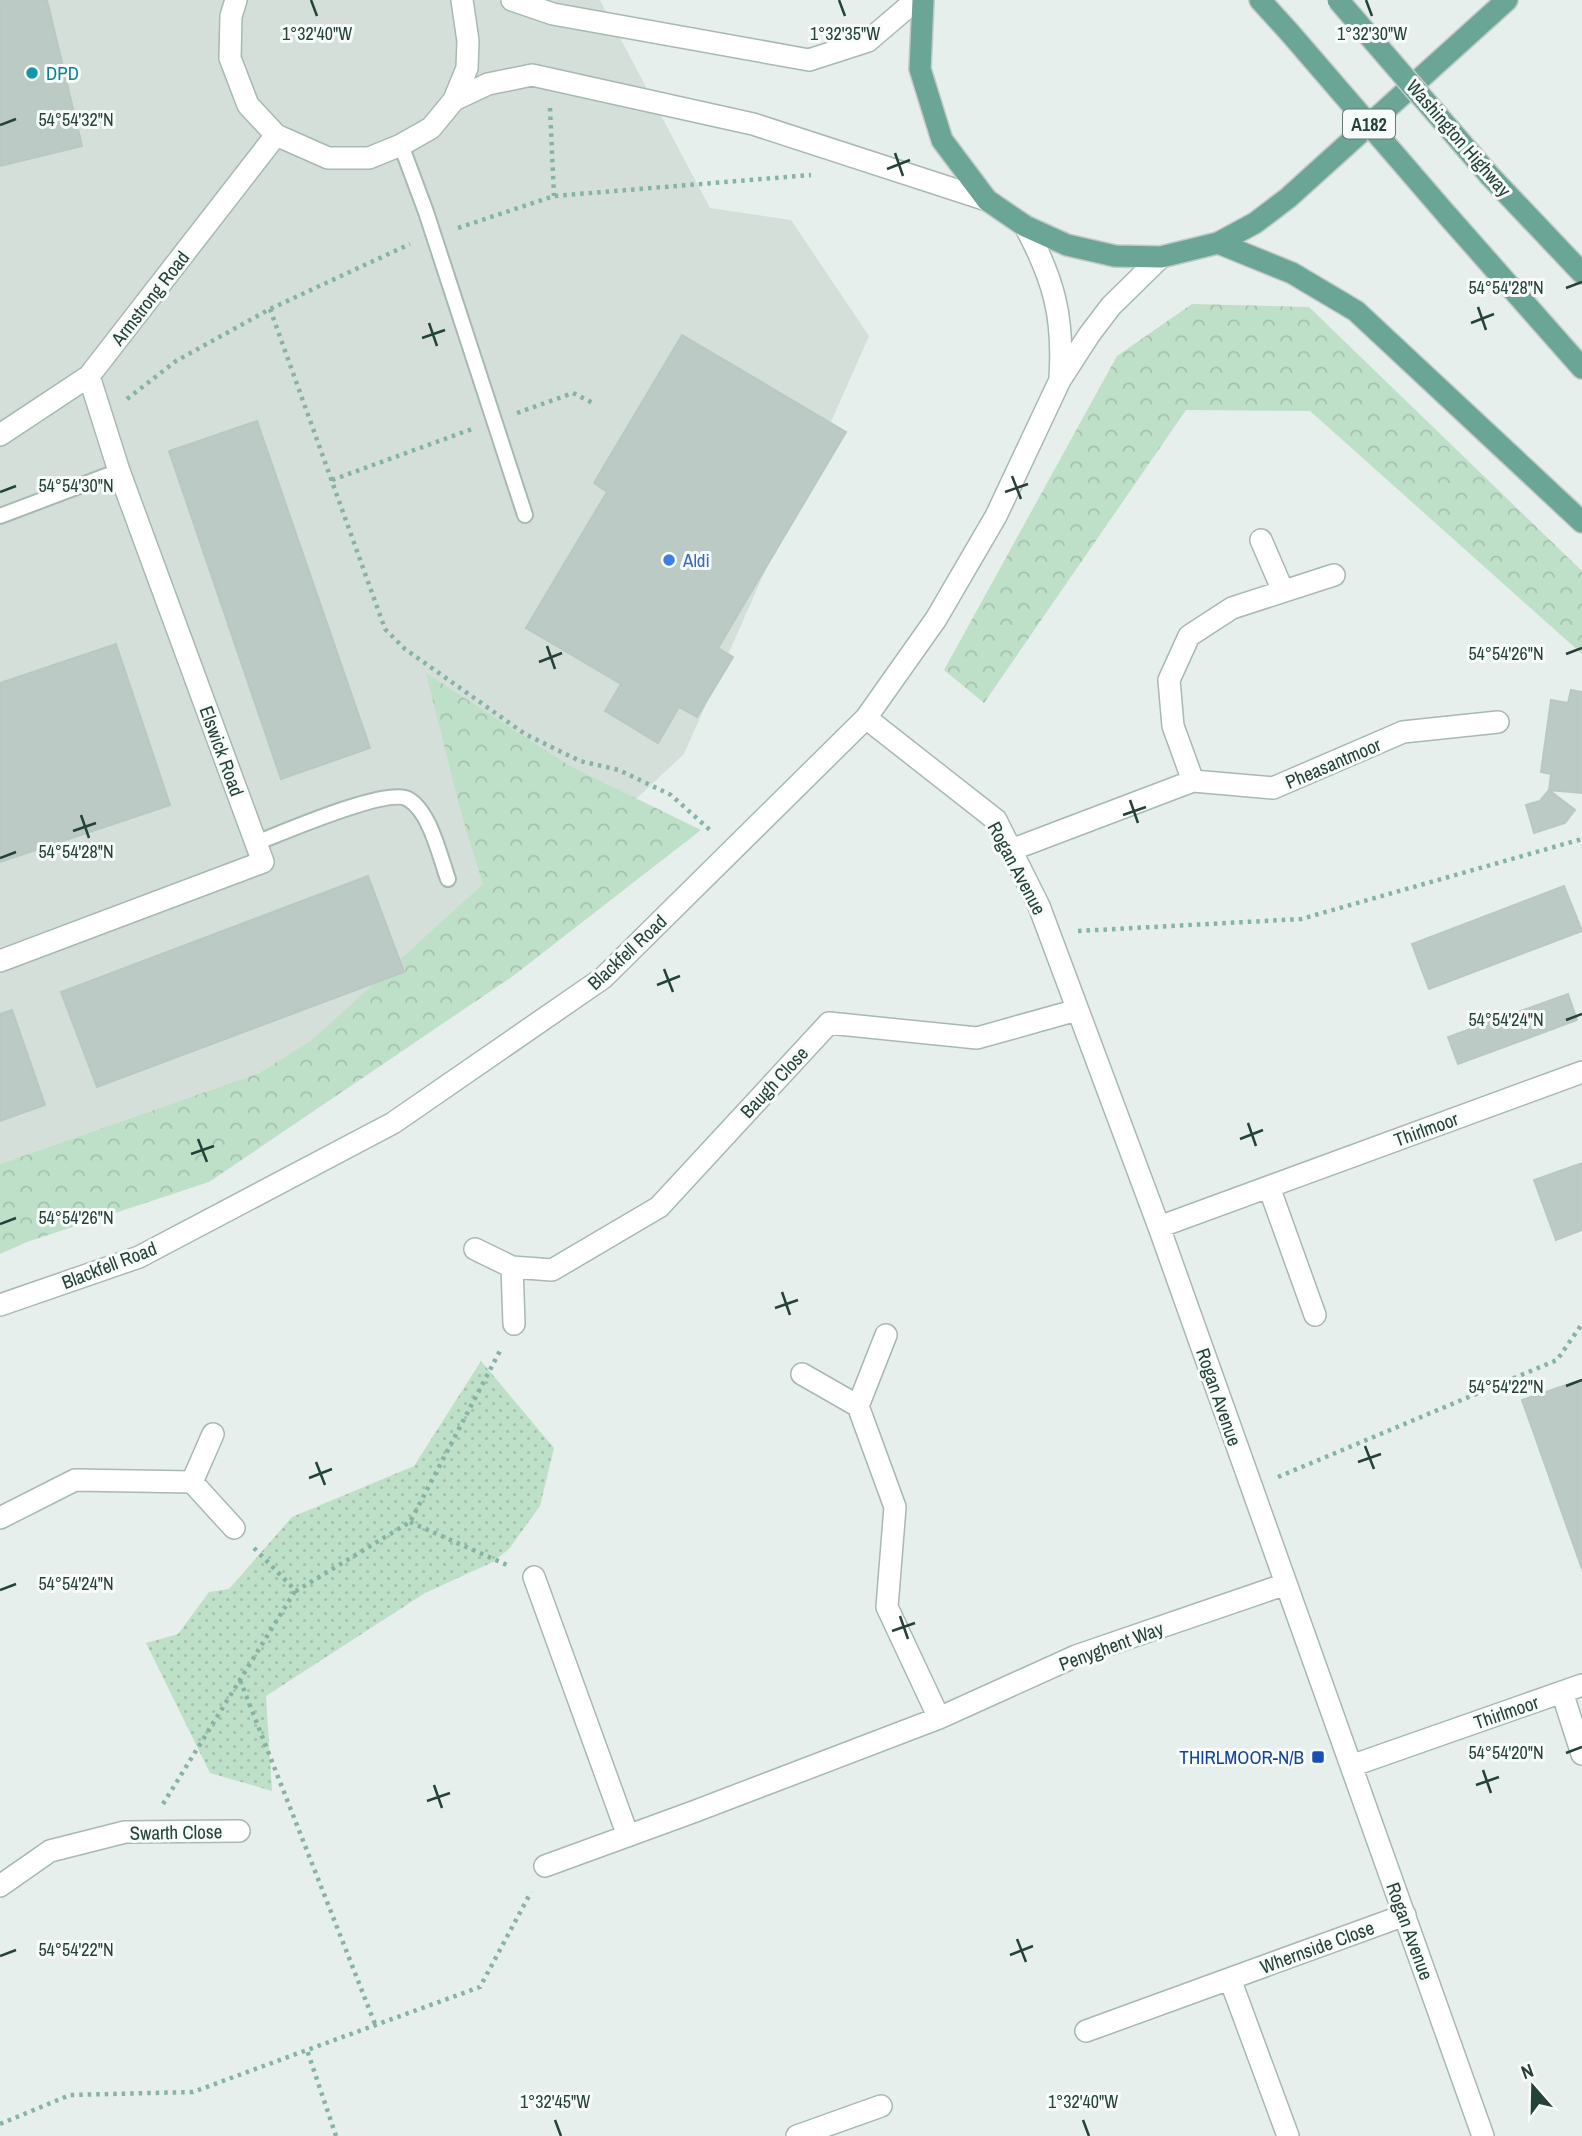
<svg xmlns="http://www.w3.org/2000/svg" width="1582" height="2136" font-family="'Archivo Narrow',sans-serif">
	<defs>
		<pattern id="grass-dots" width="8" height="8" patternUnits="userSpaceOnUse" patternTransform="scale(1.75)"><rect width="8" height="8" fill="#bfe0c8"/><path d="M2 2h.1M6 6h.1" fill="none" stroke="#a4c1ad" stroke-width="1.8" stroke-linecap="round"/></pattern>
		<pattern id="forest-crowns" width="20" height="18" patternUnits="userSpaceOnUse" patternTransform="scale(1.75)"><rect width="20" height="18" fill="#bfe0c8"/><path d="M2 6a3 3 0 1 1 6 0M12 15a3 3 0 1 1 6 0" fill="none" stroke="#a4c1ad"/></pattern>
	</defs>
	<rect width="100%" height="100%" fill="#e6efeb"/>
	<path fill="#d4dfda" d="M0 0H600L710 208 791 220 869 336 684 754 497 929 259 1073 0 1164Z"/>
	<path fill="url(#grass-dots)" d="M481 1361 554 1448 540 1506 509 1549 493 1562 425 1593 266 1696 272 1791 210 1773 146 1643 178 1634 209 1592 229 1589 292 1517 414 1466Z"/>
	<path fill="url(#forest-crowns)" d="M1192 304 1309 307 1582 571V654L1310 411 1186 410 984 703 944 670 1117 356Z
		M426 673 570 766 701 830 513 976 209 1182 27 1242 0 1254V1164L259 1073 312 1040 483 884 461 813Z"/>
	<path fill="#bbcac4" stroke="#b8c9c2" stroke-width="2" d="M0 0H47L82 146 0 166Z
		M682 335 846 432 718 648 733 657 697 717 679 707 658 743 605 711 621 684 526 628 607 492 594 483Z
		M257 421 370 748 281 779 169 451Z
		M116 644 170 805 0 862V683Z
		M1571 690 1582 692V793L1549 790 1551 774 1541 772 1551 700 1568 703Z
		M1549 790 1575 810 1565 823 1534 833 1526 805 1540 801Z
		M368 876 404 972 97 1087 61 992Z
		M1564 886 1582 931 1429 989 1412 944Z
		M1568 994 1577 1020 1458 1064 1448 1037Z
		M12 1010 45 1105 0 1121V1014Z
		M1582 1163V1230L1556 1240 1534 1180Z
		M1581 1380 1582 1383V1569L1522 1400Z"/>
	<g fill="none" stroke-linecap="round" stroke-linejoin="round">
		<defs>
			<path id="service" d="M401 145 426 212 525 515
				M0 516 119 471
				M256 843C282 833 387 787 408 799 430 811 440 857 448 879"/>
			<path id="minor" d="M236 0 231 16 230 58 248 105 276 135 328 158H369L401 145 431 128 454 100 467 68 468 41 462 0
				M512 0 553 14 809 60 868 41 916 0
				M454 100 488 84 532 75 753 124 987 200
				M1025 226C1054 280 1064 317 1060 378
				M0 435 89 376 276 135
				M1261 540 1283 591
				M866 718 996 820 1039 906 1159 1227 1483 2136
				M1193 781 1173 726 1169 680 1189 636 1232 608 1334 575
				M1011 850 1193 781 1273 788 1403 732 1498 722
				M0 961 263 862 119 471 89 376
				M1269 1187 1315 1315
				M1159 1227 1582 1072
				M475 1249 512 1267 552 1270 659 1207 829 1023 977 1038 1077 1010
				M512 1267 514 1324
				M0 1305 139 1257 393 1123 603 978 866 718 936 619 996 516 1060 380 1089 335 1111 306 1161 257
				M802 1374 858 1406 895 1507 887 1607 939 1718
				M858 1406 886 1335
				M192 1482 213 1434
				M0 1518 75 1480 192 1482 234 1528
				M534 1577 628 1836
				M1562 1692 1582 1754
				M1351 1766 1582 1685
				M545 1866 693 1812 939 1718 1076 1656 1286 1584
				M0 1886 50 1851 125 1832 239 1831
				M1230 1979 1288 2136
				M1086 2031 1405 1915
				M797 2136 881 2106"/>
			<path id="primary" d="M923 0 920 69 942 140 987 200 1025 226 1067 245 1115 256 1161 257 1218 243 1255 223 1288 198 1507 0
				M1260 0 1290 33
				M1490 176 1582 273
				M1447 215 1582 368
				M1218 243 1292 273 1356 311 1582 522"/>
		</defs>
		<use href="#service" stroke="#a8b8b2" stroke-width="18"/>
		<use href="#minor" stroke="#a8b8b2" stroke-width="24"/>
		<use href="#primary" stroke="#c2cac8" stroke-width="24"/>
		<path stroke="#86b3a5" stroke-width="4.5" stroke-dasharray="3.5 5" stroke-linecap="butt" d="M550 108 554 196
			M458 228 554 196 811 175
			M270 309 385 629 405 649 525 734 580 761 619 770 671 795 710 830
			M127 399 176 361 270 309 410 244
			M517 413 573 393 595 404
			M332 480 472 429
			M1078 931 1301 919 1582 839
			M1278 1477 1557 1360 1582 1324
			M410 1522 507 1565
			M254 1548 296 1591 410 1522 502 1347
			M240 1680 375 2024
			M163 1804 295 1591
			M0 2124 70 2095 193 2092 307 2050
			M336 2136 307 2050 480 1987 531 1892"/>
		<use href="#service" stroke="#fff" stroke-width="14"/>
		<use href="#minor" stroke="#fff" stroke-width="21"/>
		<use href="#primary" stroke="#6aa596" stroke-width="21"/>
		<defs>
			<path id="primary-bridge" d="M1338 0 1490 176
				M1290 33 1447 215"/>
		</defs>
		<use href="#primary-bridge" stroke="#c2cac8" stroke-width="24" stroke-linecap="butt"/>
		<use href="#primary-bridge" stroke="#6aa596" stroke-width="21"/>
	</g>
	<path fill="none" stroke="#24423a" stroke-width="2.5" d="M311 0 317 16M839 0 845 16M1366 0 1372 16M0 125 16 119M895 153 903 176M887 169 910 160M1566 288 1582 282M1478 307 1486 330M429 323 437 346M1471 323 1494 314M422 338 445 330M1012 476 1021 499M0 492 16 486M1005 492 1028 484M547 646 555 669M1566 654 1582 648M539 662 562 653M1130 800 1138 823M81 815 89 838M1123 815 1146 807M73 831 96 823M0 858 16 852M664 969 673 992M657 985 680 976M1566 1020 1582 1014M1248 1123 1256 1146M198 1139 207 1162M1240 1139 1263 1130M191 1154 214 1146M0 1224 16 1218M782 1292 790 1315M775 1308 798 1300M1566 1386 1582 1380M1365 1446 1374 1469M316 1462 325 1485M1358 1462 1381 1454M309 1478 332 1469M0 1590 16 1584M900 1616 908 1639M892 1631 915 1623M1566 1753 1582 1747M1483 1770 1491 1793M434 1785 442 1808M1476 1785 1499 1777M427 1801 450 1793M1017 1939 1026 1962M1010 1955 1033 1946M0 1956 16 1950M555 2120 561 2136M1083 2120 1089 2136"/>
	<circle fill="#0f9aa8" stroke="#f7fbf9" stroke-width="2.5" cx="32" cy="73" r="7"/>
	<circle fill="#3f7fe0" stroke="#f7fbf9" stroke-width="2.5" cx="669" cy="560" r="7"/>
	<rect fill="#1a4fb4" stroke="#f7fbf9" stroke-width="2.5" x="1311" y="1750" width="14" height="14" rx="3.5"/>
	<g text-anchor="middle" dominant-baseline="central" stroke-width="6" stroke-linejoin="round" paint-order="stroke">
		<rect fill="#f7fbf9" stroke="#637a73" stroke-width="2" x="1343" y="109.5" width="52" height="29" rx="5"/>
		<g font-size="18" font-weight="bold" fill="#24423a">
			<text x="1369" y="124">A182</text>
		</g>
		<g font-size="19" fill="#0d838f" stroke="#f7fbf9" text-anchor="start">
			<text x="46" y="73">DPD</text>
		</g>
		<g font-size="19" fill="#24423a" stroke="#f7fbf9">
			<text transform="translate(1459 138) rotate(49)">Washington Highway</text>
			<text transform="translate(150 298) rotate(-52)">Armstrong Road</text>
			<text transform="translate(222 751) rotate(70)">Elswick Road</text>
			<text transform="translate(1333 763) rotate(-23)">Pheasantmoor</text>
			<text transform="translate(1017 868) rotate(62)">Rogan Avenue</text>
			<text transform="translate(627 952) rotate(-43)">Blackfell Road</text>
			<text transform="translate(774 1082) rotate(-47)">Baugh Close</text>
			<text transform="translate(1426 1129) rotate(-20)">Thirlmoor</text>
			<text transform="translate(109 1265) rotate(-21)">Blackfell Road</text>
			<text transform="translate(1219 1397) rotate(71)">Rogan Avenue</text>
			<text transform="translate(1111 1646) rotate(-20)">Penyghent Way</text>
			<text transform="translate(1506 1712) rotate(-19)">Thirlmoor</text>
			<text transform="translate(176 1832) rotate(-1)">Swarth Close</text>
			<text transform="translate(1410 1931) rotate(70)">Rogan Avenue</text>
			<text transform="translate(1317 1947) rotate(-20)">Whernside Close</text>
		</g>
		<g font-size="19" fill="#366cbe" stroke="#f7fbf9" text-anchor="start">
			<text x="683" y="560">Aldi</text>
		</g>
		<g font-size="19" fill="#164399" stroke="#f7fbf9" text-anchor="end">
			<text x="1304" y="1757">THIRLMOOR-N/B</text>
		</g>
	</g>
	<g font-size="18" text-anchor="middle" fill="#24423a" stroke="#f7fbf9" stroke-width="6" stroke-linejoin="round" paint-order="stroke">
		<text x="317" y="40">1°32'40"W</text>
		<text x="845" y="40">1°32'35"W</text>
		<text x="1372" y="40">1°32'30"W</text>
		<text x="76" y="126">54°54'32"N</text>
		<text x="1506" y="294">54°54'28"N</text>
		<text x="76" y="492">54°54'30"N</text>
		<text x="1506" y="660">54°54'26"N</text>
		<text x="76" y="858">54°54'28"N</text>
		<text x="1506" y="1026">54°54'24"N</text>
		<text x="76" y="1224">54°54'26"N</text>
		<text x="1506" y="1393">54°54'22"N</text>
		<text x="76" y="1590">54°54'24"N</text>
		<text x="1506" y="1759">54°54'20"N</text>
		<text x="76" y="1956">54°54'22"N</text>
		<text x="555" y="2108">1°32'45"W</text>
		<text x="1083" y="2108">1°32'40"W</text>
	</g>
	<g transform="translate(1533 2087) rotate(340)" stroke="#f7fbf9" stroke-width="5" paint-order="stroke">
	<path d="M0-5L12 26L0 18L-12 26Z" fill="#24423a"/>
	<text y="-10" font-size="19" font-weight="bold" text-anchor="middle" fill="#24423a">N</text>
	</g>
</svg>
